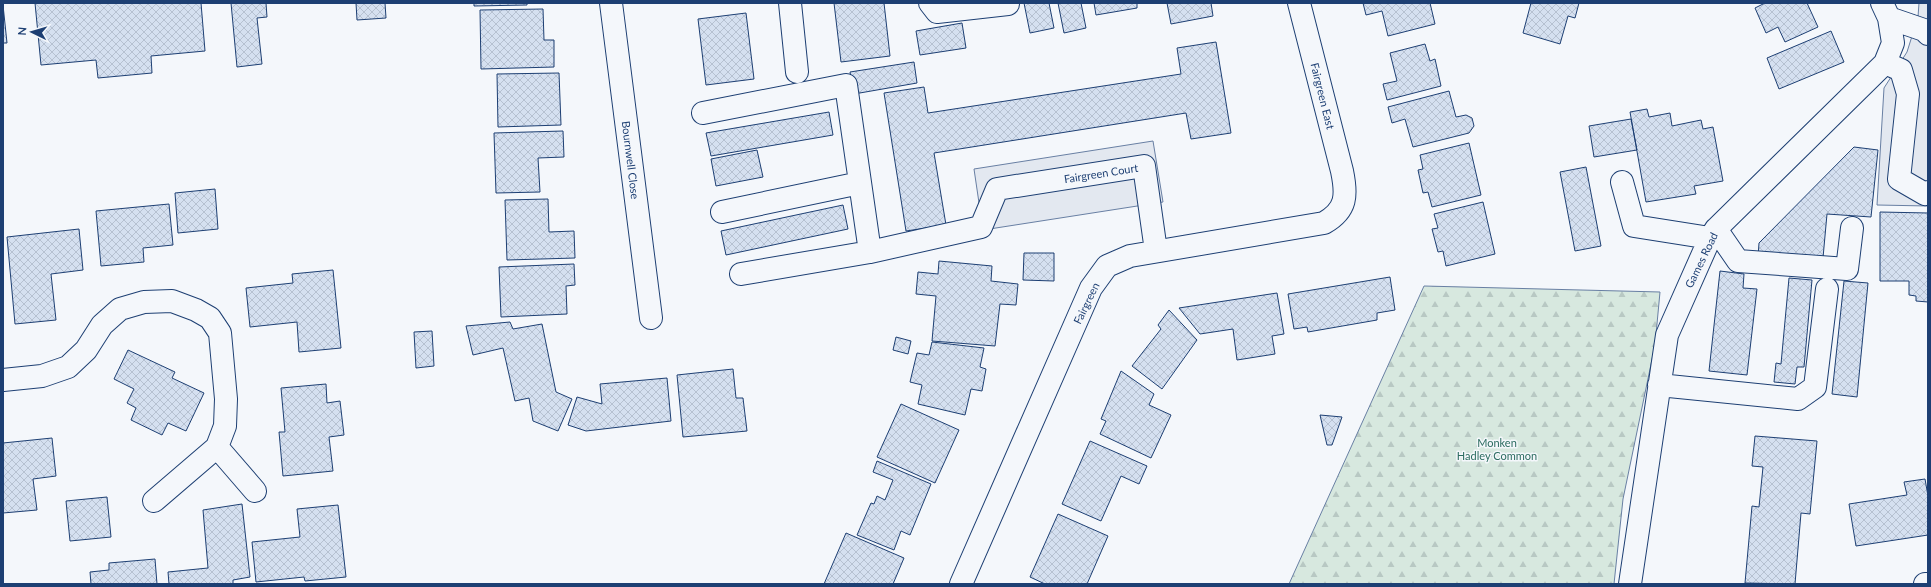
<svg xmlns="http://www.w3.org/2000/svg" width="1931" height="587" font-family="Lato,sans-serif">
	<defs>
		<pattern id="forest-firs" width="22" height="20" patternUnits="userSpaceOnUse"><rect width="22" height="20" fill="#d7e8df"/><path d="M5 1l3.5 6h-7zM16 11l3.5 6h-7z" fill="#b8c8c3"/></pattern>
		<pattern id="building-cross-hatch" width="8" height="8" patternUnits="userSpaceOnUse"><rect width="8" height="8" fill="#d5e0f0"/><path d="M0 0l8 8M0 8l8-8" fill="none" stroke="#b6c1d1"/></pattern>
	</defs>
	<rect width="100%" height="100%" fill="#f4f7fb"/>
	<path fill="url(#forest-firs)" stroke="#687fa3" d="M1424 286 1660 292 1655 345 1623 499 1614 584H1289Z"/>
	<path fill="#e3e8f0" stroke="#687fa3" d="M1919 3H1928V206L1877 205 1884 88 1907 52 1918 17Z
		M1153 141 1163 202 983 230 974 169Z"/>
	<path fill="url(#building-cross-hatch)" stroke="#1d3f73" d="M35 3H201L205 51 151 56 152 73 98 78 96 60 41 65Z
		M231 3H266L267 17 257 18 262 64 237 67Z
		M356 3H385L386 18 357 20Z
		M474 3H527V5L474 6Z
		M834 3H884L890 56 841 62Z
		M1024 3H1049L1054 28 1030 33Z
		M1058 3H1081L1086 28 1064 33Z
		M1094 3H1137V8L1096 15Z
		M1167 3H1211L1213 16 1171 24Z
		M1363 3H1430L1435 24 1388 36 1382 11 1366 15Z
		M1531 3H1579L1575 18 1568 16 1560 44 1523 33Z
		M1765 3H1807L1818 27 1785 42 1778 27 1766 33 1755 8Z
		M3 5 7 43H3Z
		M543 9 544 40H554V67L481 69 480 10Z
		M746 13 754 79 706 85 698 19Z
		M962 23 966 48 920 55 916 31Z
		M1831 31 1844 62 1779 89 1767 58Z
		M1216 42 1231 133 1191 139 1186 113 934 153 946 225 906 231 884 93 924 87 928 113 1181 74 1177 48Z
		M1425 44 1430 61 1435 59 1441 86 1387 100 1383 84 1397 81 1390 53Z
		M914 62 917 83 854 94 850 72Z
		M559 73 561 125 498 127 497 74Z
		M1449 91 1456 117 1466 115 1472 118 1474 126 1469 133 1413 147 1405 119 1392 123 1388 107Z
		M1647 109 1649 117 1670 113 1672 126 1701 120 1703 129 1713 127 1723 181 1694 186 1696 194 1646 202 1630 112Z
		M829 112 833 135 711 156 706 133Z
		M1631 119 1637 150 1594 157 1589 126Z
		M563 131 564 157 538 158 540 192 496 193 494 133Z
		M1469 143 1481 195 1432 207 1428 192 1423 193 1418 170 1423 169 1420 155Z
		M1854 147 1878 150 1871 217 1827 214 1823 258 1758 257 1759 243Z
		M757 150 763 177 716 186 711 159Z
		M1586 167 1601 246 1575 251 1560 172Z
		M215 189 218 229 178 233 175 193Z
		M548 199 549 232 574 231 575 258 507 260 505 200Z
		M1483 202 1495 254 1446 266 1443 251 1438 252 1432 229 1438 228 1434 214Z
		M169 204 173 245 143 248 144 262 101 266 96 211Z
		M843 205 848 229 726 255 721 231Z
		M1880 212 1928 213V302L1916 301V296L1909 295V281H1880Z
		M79 229 83 270 51 274 56 320 15 324 7 237Z
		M1024 253H1054V281L1023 280Z
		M939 261 992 266 991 281 1018 284 1016 305 1000 304 995 346 932 341 936 296 916 294 918 272 938 274Z
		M574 264 575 285 566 286 567 314 501 317 499 267Z
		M333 270 341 348 299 352 297 322 250 327 246 288 293 283 292 274Z
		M1720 271 1744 274 1743 288 1757 289 1747 375 1709 371Z
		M1390 277 1395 310 1377 313V320L1308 332 1307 327 1294 329 1288 294Z
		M1789 278 1812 280 1804 367H1797L1795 384 1774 382 1776 363 1781 364Z
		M1844 281 1868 283 1857 397 1832 394Z
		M1277 293 1284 334 1272 336 1275 354 1237 360 1233 329 1200 334 1179 308Z
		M1169 310 1197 340 1162 389 1132 366 1161 329 1158 325Z
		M510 322 513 329 542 324 556 392 572 399 558 431 533 421 529 398 515 401 503 348 473 355 466 326Z
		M432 331 434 366 416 368 414 332Z
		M896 337 911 341 908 354 893 350Z
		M932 342 984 348 980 367 986 369 982 391 971 389 965 415 918 404 922 385 910 382 917 353 929 355Z
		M128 350 175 372 172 378 204 393 186 431 168 423 162 435 131 420 136 408 127 403 134 389 114 379Z
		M733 369 736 398H743L747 431 683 437 677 375Z
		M1121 371 1154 394 1149 405 1171 415 1151 458 1100 434 1106 421 1101 419Z
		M667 378 671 421 586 431 568 425 577 397 602 404 600 384Z
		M326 384 327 403 340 401 344 435 329 437 333 471 283 476 279 432H285L281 388Z
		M901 404 959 430 935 483 877 457Z
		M1320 415 1342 417 1332 445H1327Z
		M1755 436 1817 441 1810 514 1801 513 1795 584 1745 583 1752 506 1759 507 1763 467 1752 466Z
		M52 438 56 476 33 479 37 510 3 513V443Z
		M1090 441 1147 466 1139 484 1121 476 1101 521 1062 504Z
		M877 461 931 484 910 535 901 531 894 550 857 535 871 503 874 504 877 496 885 500 893 480 873 472Z
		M1925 479 1928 496V535L1856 546 1849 504 1907 495 1904 482Z
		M107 497 111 537 70 541 66 501Z
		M242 504 250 577 233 580V584H169L168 572 208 568 203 510Z
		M338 505 346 577 305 581 304 577 256 582 252 542 300 537 297 509Z
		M1058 514 1108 536 1087 584H1045L1030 577Z
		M846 533 904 558 893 584H824Z
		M155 559 157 584H91L90 572 109 570V563Z"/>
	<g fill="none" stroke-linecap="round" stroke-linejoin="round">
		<defs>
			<path id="minor" d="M611 3 651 318
				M790 3 797 72
				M930 3 937 12 1008 4
				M1889 18 1924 30 1928 34
				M1885 63 1901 70 1908 94 1899 179 1925 194 1928 192
				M703 113 846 85 870 252 981 227 997 189 1144 166 1156 251
				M1622 182 1634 226 1710 238
				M722 212 860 183
				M1716 229 1738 261 1847 269 1852 228
				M741 274 870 252
				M3 380 42 376 68 367 86 350 102 325 120 309 144 302 172 301 196 310 210 318 220 333 226 399 225 426 217 447 154 501
				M1659 385 1798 399 1815 387 1827 289
				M217 447 255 491
				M961 584 1091 288 1107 266 1130 256 1324 223C1347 210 1347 195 1342 171L1299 3
				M1630 584 1667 335 1710 238 1716 229 1885 63 1893 43 1889 18 1882 3
				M1925 584H1928"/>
		</defs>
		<use href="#minor" stroke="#1d3f73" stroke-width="24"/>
		<use href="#minor" stroke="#f4f7fb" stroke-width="22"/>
	</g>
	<g text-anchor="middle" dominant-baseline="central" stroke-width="3" stroke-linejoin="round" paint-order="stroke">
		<g font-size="11" fill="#1d3f73" stroke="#f4f7fb">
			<text transform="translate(1323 96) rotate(76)">Fairgreen East</text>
			<text transform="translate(631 160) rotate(83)">Bournwell Close</text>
			<text transform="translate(1101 173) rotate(-9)">Fairgreen Court</text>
			<text transform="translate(1701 260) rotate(-64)">Games Road</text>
			<text transform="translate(1086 303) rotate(-64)">Fairgreen</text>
		</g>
		<g font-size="11" fill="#2c6c60" stroke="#f4f7fb">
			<text x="1497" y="442">Monken<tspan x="1497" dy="13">Hadley Common</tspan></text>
		</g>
	</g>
	<rect width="1931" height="587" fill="none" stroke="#1d3f73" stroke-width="8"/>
	<g transform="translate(32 32) rotate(275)" stroke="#f4f7fb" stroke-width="3" paint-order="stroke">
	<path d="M0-3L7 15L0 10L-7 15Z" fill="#1d3f73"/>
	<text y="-6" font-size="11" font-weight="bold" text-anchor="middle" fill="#1d3f73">N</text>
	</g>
</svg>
